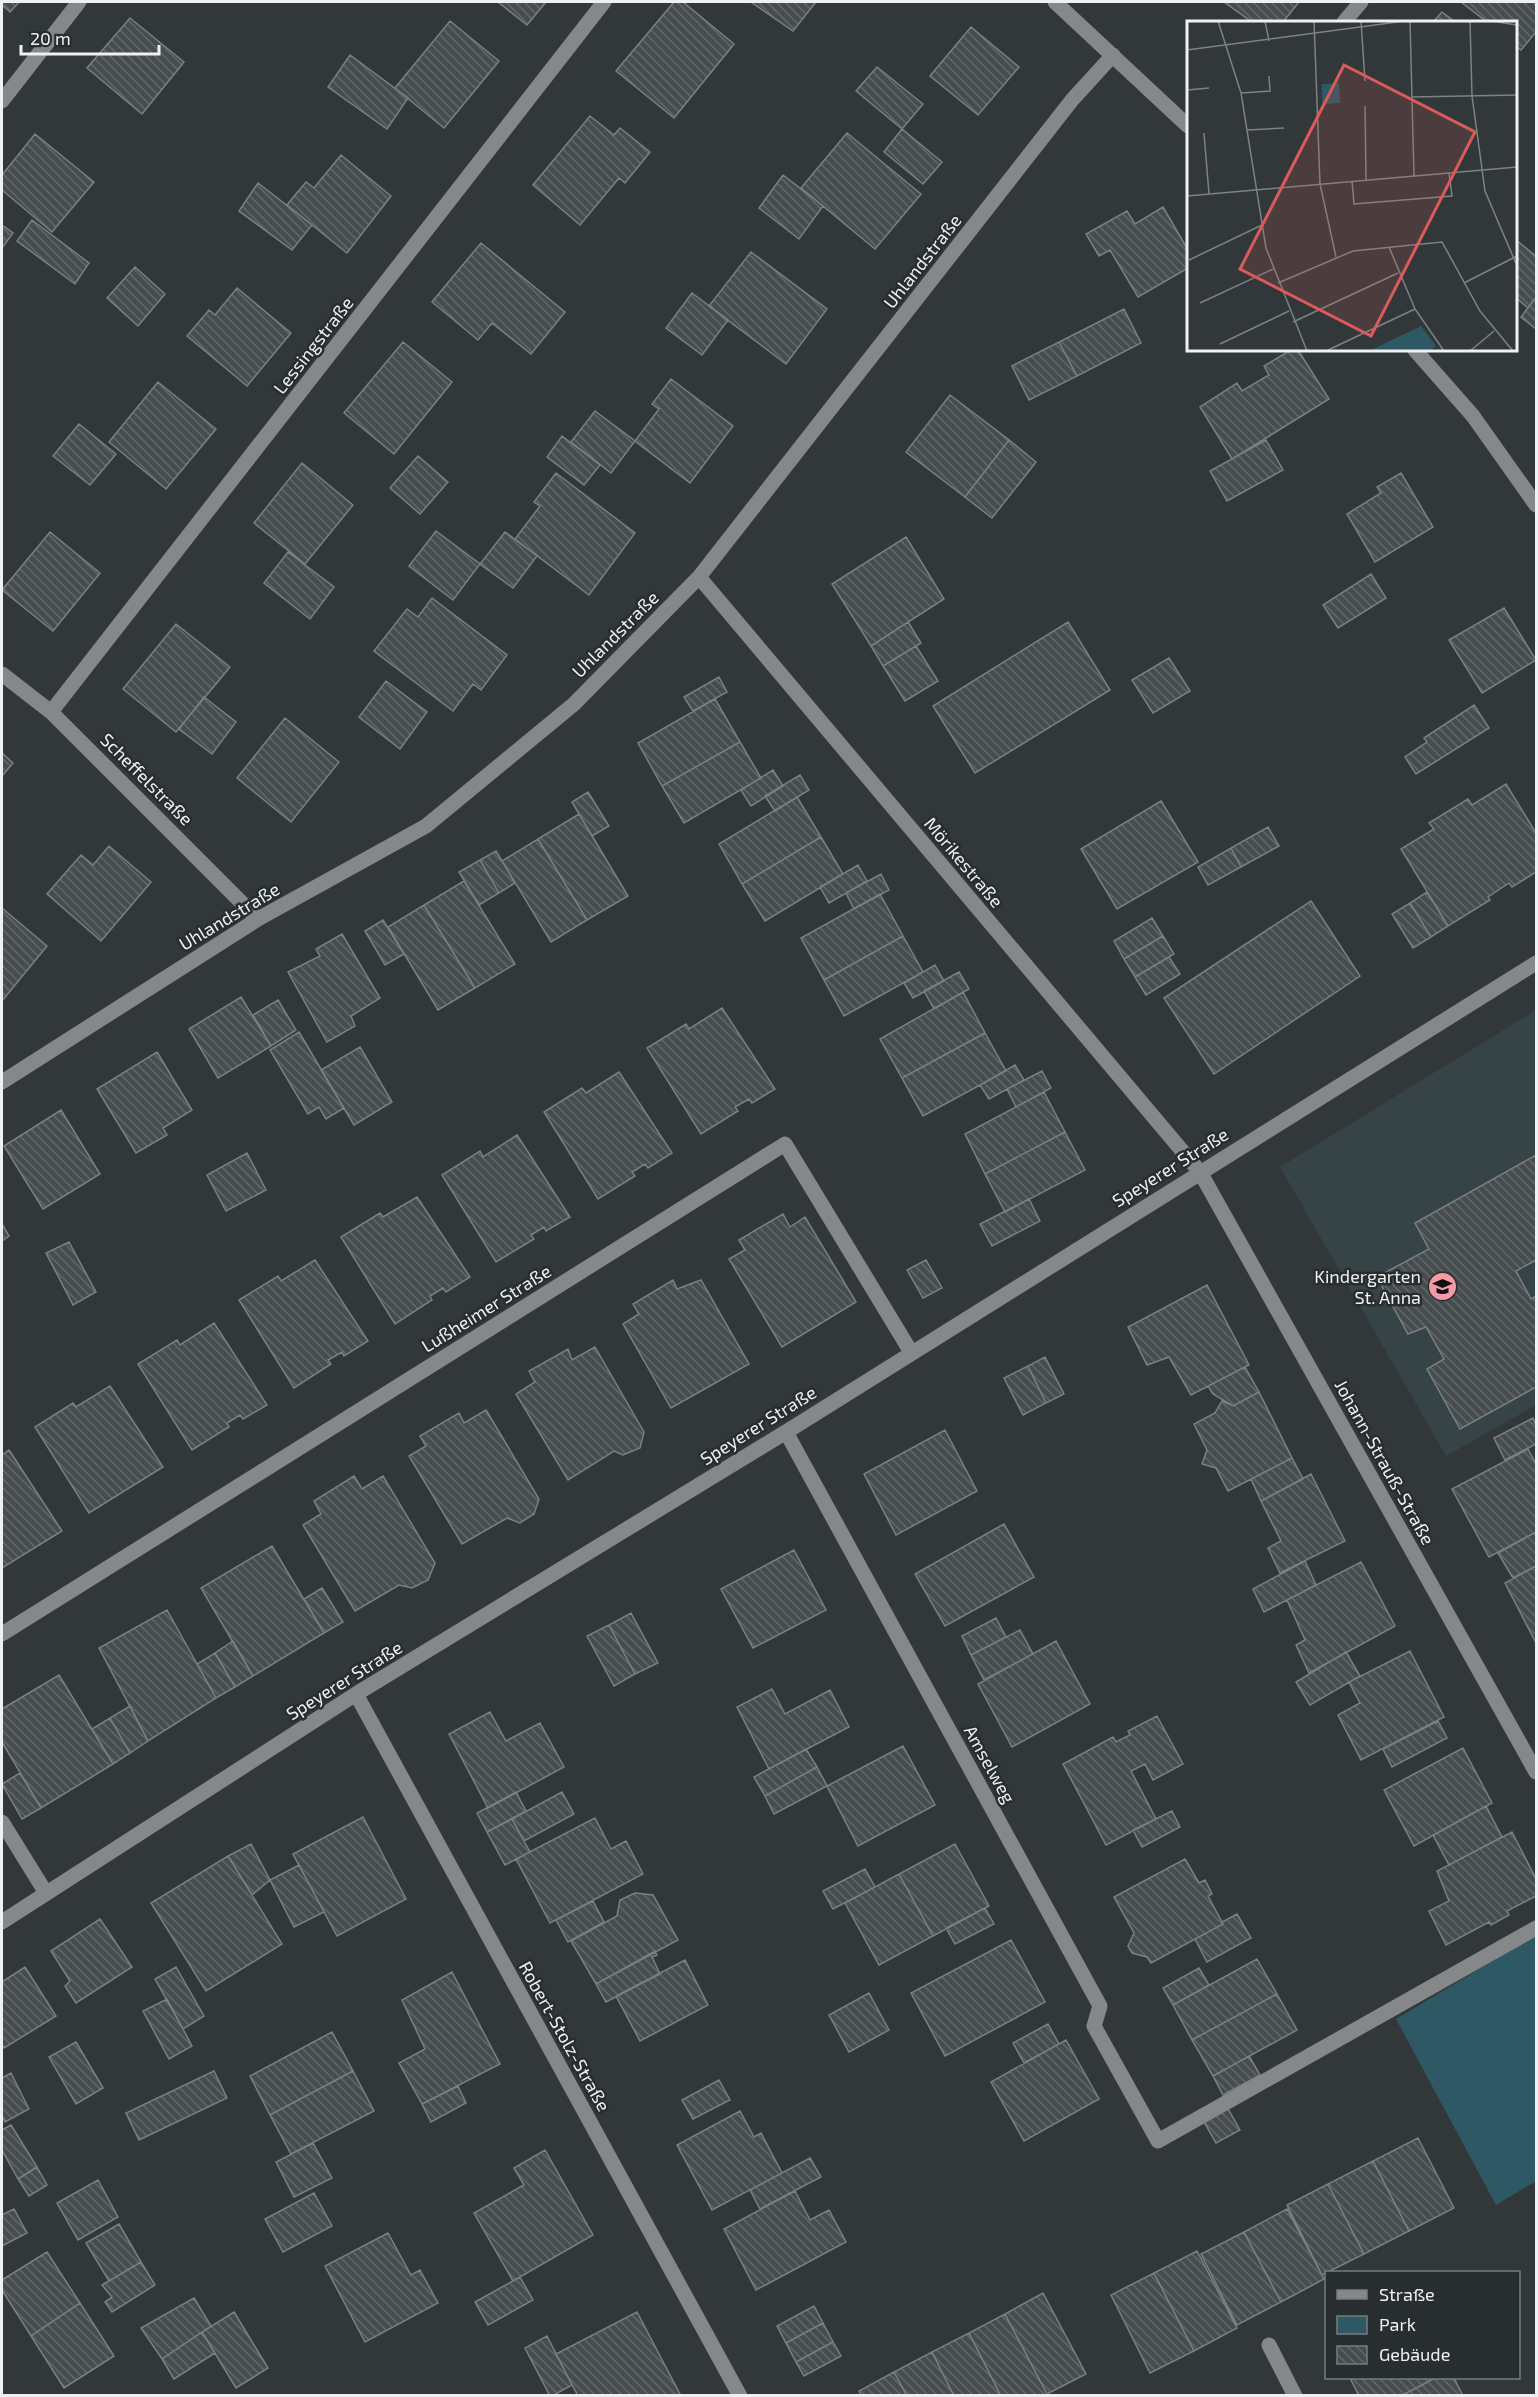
<svg xmlns="http://www.w3.org/2000/svg" width="1538" height="2397" font-family="'Exo 2',sans-serif">
	<defs>
		<pattern id="building-back-hatch" width="6" height="6" patternUnits="userSpaceOnUse" patternTransform="scale(1.5)"><rect width="6" height="6" fill="#474d4f"/><path d="M-1 5l2 2M0 0l6 6M5-1l2 2" fill="none" stroke="#626769"/></pattern>
	</defs>
	<rect width="100%" height="100%" fill="#32383a"/>
	<path fill="#364347" d="M1536 1010V1405L1446 1456 1280 1167Z"/>
	<path fill="#2f5865" d="M1536 1935V2181L1496 2205 1396 2019Z"/>
	<path fill="url(#building-back-hatch)" stroke="#7a8183" stroke-width="1.5" d="M2 2H19L10 12 2 5Z
		M498 2H546L527 25Z
		M674 2H683L734 44 674 118 616 71Z
		M751 2H816L793 31Z
		M1224 2H1299L1283 22H1252Z
		M1461 2H1536V32L1521 50 1516 46V22H1487Z
		M1442 12 1455 22H1433Z
		M130 18 184 62 142 114 87 68Z
		M450 21 499 61 444 128 395 88Z
		M971 27 1019 67 978 115 930 76Z
		M350 55 408 98 387 129 328 87Z
		M877 67 923 104 902 129 856 91Z
		M590 116 614 135 620 128 650 152 625 183 619 178 580 225 533 185Z
		M902 129 942 162 923 184 884 152Z
		M847 133 921 194 875 249 801 188Z
		M35 134 94 182 52 232 2 190V175Z
		M341 155 391 196 347 253 287 205 306 182 314 188Z
		M783 175 823 206 799 239 759 208Z
		M258 183 312 225 292 250 239 211Z
		M1163 207 1188 250V268L1138 297 1110 250 1099 256 1086 234 1127 211 1135 224Z
		M32 220 89 263 75 284 17 241Z
		M2 225 13 233 2 248Z
		M1516 240 1536 256V297L1528 308 1516 298Z
		M481 243 565 312 531 354 492 323 478 340 432 302Z
		M751 252 827 309 786 364 709 306Z
		M135 267 165 294 138 326 107 298Z
		M237 288 291 333 247 386 187 336 209 310 215 315Z
		M692 293 728 320 702 355 666 328Z
		M1536 297V329L1521 317Z
		M1124 309 1141 343 1077 376 1059 342Z
		M403 342 452 382 394 454 344 413Z
		M1059 342 1077 376 1029 400 1012 366Z
		M1291 350H1298L1329 399 1232 459 1200 407 1237 383 1242 391 1269 375 1264 366Z
		M671 379 733 426 690 483 635 441 659 409 652 404Z
		M158 382 216 429 166 489 109 442Z
		M950 395 1009 440 965 497 906 452Z
		M595 411 635 441 611 473 571 442Z
		M79 424 116 454 90 485 53 456Z
		M562 436 600 465 584 485 547 457Z
		M1009 440 1036 462 992 518 965 497Z
		M1266 440 1283 470 1227 501 1210 471Z
		M418 456 448 482 420 514 390 488Z
		M302 463 353 505 305 564 254 523Z
		M556 473 635 533 589 595 515 539 540 506 534 502Z
		M1401 473 1433 527 1375 562 1347 514 1381 493 1377 487Z
		M436 531 480 564 453 600 409 566Z
		M50 532 100 573 53 631 2 590Z
		M505 532 537 556 513 588 480 564Z
		M906 537 944 599 871 646 832 584Z
		M288 552 334 587 310 619 264 583Z
		M1371 574 1386 598 1338 628 1323 605Z
		M432 598 507 655 481 690 473 684 453 711 374 651 407 609 418 617Z
		M1504 608 1536 660 1482 693 1449 640Z
		M908 622 921 643 883 666 871 646Z
		M1068 622 1110 690 975 773 933 706Z
		M176 624 230 667 176 732 123 689Z
		M916 646 938 681 905 701 883 666Z
		M1169 658 1190 691 1153 713 1132 680Z
		M719 677 727 692 693 711 684 697Z
		M386 681 427 712 400 749 359 717Z
		M204 697 236 722 212 754 179 729Z
		M715 699 740 742 662 786 638 743Z
		M1474 705 1489 728 1416 774 1405 757 1427 742 1424 738Z
		M285 718 339 762 291 822 237 778Z
		M740 742 761 778 684 823 662 786Z
		M2 753 13 763 2 776Z
		M773 770 783 786 751 806 741 790Z
		M800 775 809 790 775 811 765 796Z
		M1506 784 1536 833V872L1512 887 1509 883 1488 897 1490 900 1448 926 1401 849 1434 829 1429 823 1468 799 1472 805Z
		M588 792 609 826 592 836 572 802Z
		M797 797 821 837 742 884 719 844Z
		M1161 801 1198 862 1117 909 1081 849Z
		M579 814 628 896 587 920 538 839Z
		M1268 827 1279 846 1241 867 1231 848Z
		M821 837 843 874 765 921 742 884Z
		M538 839 587 920 551 942 502 861Z
		M109 846 151 882 101 941 47 894 81 855 93 865Z
		M1231 848 1241 867 1208 885 1198 867Z
		M496 851 515 883 499 893 480 860Z
		M480 860 499 893 479 905 459 872Z
		M858 865 867 881 829 903 820 887Z
		M881 874 889 890 854 909 846 893Z
		M464 881 515 964 475 988 424 905Z
		M1427 892 1448 926 1431 937 1410 903Z
		M880 894 903 936 824 980 801 938Z
		M1311 901 1360 976 1214 1074 1164 998Z
		M1410 903 1431 937 1413 948 1392 914Z
		M424 905 475 988 438 1010 388 927Z
		M2 908 47 946 2 1001Z
		M1152 918 1163 936 1124 959 1114 941Z
		M383 920 404 954 385 965 365 931Z
		M342 934 380 998 351 1016 355 1026 327 1042 288 972 320 956 316 949Z
		M903 936 923 972 844 1016 824 980Z
		M1163 936 1174 954 1135 977 1124 959Z
		M1169 957 1180 974 1146 995 1135 977Z
		M935 965 944 981 913 998 904 983Z
		M959 972 969 989 934 1009 924 991Z
		M963 992 985 1033 902 1078 880 1039Z
		M241 997 271 1046 218 1078 189 1029Z
		M278 1000 296 1030 271 1046 253 1015Z
		M722 1008 775 1089 752 1103 749 1099 735 1107 738 1111 701 1134 647 1048 686 1024 689 1029Z
		M299 1032 344 1108 326 1119 319 1107 308 1114 270 1050Z
		M985 1033 1006 1071 923 1116 902 1078Z
		M360 1047 392 1102 354 1125 321 1070Z
		M157 1052 192 1110 163 1128 167 1135 136 1153 97 1089Z
		M1015 1065 1024 1080 989 1099 980 1085Z
		M1042 1071 1051 1088 1016 1107 1007 1089Z
		M619 1072 672 1153 648 1168 645 1164 632 1172 635 1176 598 1199 544 1112 582 1088 586 1093Z
		M1044 1092 1065 1132 985 1174 965 1134Z
		M61 1110 100 1174 43 1209 4 1146Z
		M1065 1132 1085 1170 1005 1212 985 1174Z
		M517 1135 570 1217 546 1231 544 1227 531 1235 534 1239 496 1262 442 1175 480 1151 483 1157Z
		M247 1153 266 1190 226 1211 207 1175Z
		M1536 1155V1260L1516 1271 1531 1299 1536 1296V1387L1460 1429 1427 1369 1444 1359 1426 1327 1408 1334 1377 1277 1429 1249 1415 1223Z
		M417 1197 470 1277 446 1292 443 1288 430 1296 432 1300 395 1324 341 1237 380 1213 383 1217Z
		M1029 1199 1040 1221 992 1246 980 1224Z
		M783 1214 790 1227 805 1217 856 1302 782 1347 729 1259 745 1250 739 1240Z
		M2 1224 9 1236 2 1241Z
		M69 1242 96 1292 73 1305 46 1253Z
		M315 1260 368 1341 344 1356 342 1352 328 1360 331 1364 294 1388 239 1300 278 1276 281 1281Z
		M926 1260 942 1288 923 1298 907 1270Z
		M673 1280 677 1289 701 1280 749 1364 671 1408 623 1324 639 1314 633 1304Z
		M1207 1285 1249 1365 1191 1395 1169 1357 1147 1365 1128 1327Z
		M214 1323 267 1405 243 1419 240 1415 227 1423 229 1427 192 1450 138 1364 177 1340 180 1345Z
		M595 1347 644 1432 640 1448 623 1455 614 1451 568 1480 516 1394 535 1382 529 1371 568 1349 572 1360Z
		M1045 1357 1064 1394 1046 1403 1028 1366Z
		M1028 1366 1046 1403 1023 1415 1004 1378Z
		M1245 1367 1259 1392 1233 1406 1213 1394 1208 1386Z
		M110 1386 163 1467 89 1513 35 1427 73 1403 76 1407Z
		M1259 1392 1292 1458 1228 1491 1216 1468 1202 1464 1207 1450 1194 1424 1215 1413 1222 1401 1233 1406Z
		M486 1410 539 1499 534 1514 520 1523 507 1518 462 1544 409 1456 426 1446 420 1436 459 1413 464 1423Z
		M1533 1418 1536 1426V1444L1505 1460 1494 1438Z
		M945 1430 977 1491 896 1535 864 1474Z
		M1528 1449 1536 1464V1532L1489 1557 1452 1489Z
		M9 1450 62 1531 2 1568V1455Z
		M1292 1458 1303 1479 1261 1501 1251 1479Z
		M1311 1474 1345 1541 1280 1573 1268 1548 1281 1541 1261 1501Z
		M354 1476 362 1489 383 1476 435 1563 428 1580 412 1588 399 1585 355 1611 303 1525 321 1514 314 1501Z
		M1004 1524 1034 1577 945 1626 915 1574Z
		M1536 1532V1566L1513 1578 1498 1553Z
		M272 1546 324 1633 253 1676 201 1588Z
		M794 1550 826 1610 753 1648 721 1589Z
		M1305 1561 1316 1585 1264 1612 1253 1589Z
		M1361 1562 1395 1626 1309 1673 1296 1645 1305 1640 1287 1600Z
		M1536 1566V1643L1505 1583Z
		M322 1588 343 1622 324 1633 304 1599Z
		M167 1610 216 1698 148 1741 99 1648Z
		M631 1613 658 1663 635 1674 609 1625Z
		M996 1618 1006 1637 971 1655 962 1636Z
		M609 1625 635 1674 614 1686 587 1636Z
		M1020 1630 1033 1654 984 1680 971 1655Z
		M233 1641 253 1676 235 1687 215 1653Z
		M1056 1641 1090 1704 1012 1747 978 1684Z
		M1410 1651 1444 1717 1361 1760 1338 1715 1360 1703 1349 1682Z
		M1346 1652 1360 1676 1310 1705 1296 1682Z
		M215 1653 235 1687 216 1698 197 1664Z
		M59 1675 113 1764 41 1808 2 1742V1709Z
		M772 1689 785 1714 830 1690 849 1727 769 1769 737 1707Z
		M130 1706 148 1741 130 1753 110 1718Z
		M490 1712 506 1741 540 1723 564 1767 488 1808 449 1734Z
		M1157 1716 1183 1764 1153 1780 1145 1764 1131 1771 1156 1819 1106 1845 1063 1764 1113 1737 1116 1742 1130 1735 1128 1731Z
		M110 1718 130 1753 113 1764 92 1729Z
		M1438 1721 1447 1738 1392 1767 1383 1749Z
		M903 1746 935 1805 858 1846 827 1786Z
		M1463 1748 1492 1803 1414 1846 1384 1790Z
		M806 1749 817 1767 765 1796 754 1777Z
		M817 1767 827 1786 774 1814 765 1796Z
		M20 1773 41 1808 22 1819 2 1784Z
		M516 1792 526 1811 487 1832 477 1813Z
		M562 1792 574 1814 524 1841 512 1819Z
		M1486 1806 1502 1837 1449 1865 1433 1835Z
		M1172 1811 1180 1827 1142 1847 1133 1830Z
		M363 1817 406 1899 337 1936 293 1854Z
		M595 1818 611 1849 626 1841 643 1874 550 1923 516 1859Z
		M512 1819 530 1852 505 1865 487 1832Z
		M1512 1832 1536 1879V1896L1507 1911 1509 1915 1491 1925 1489 1922 1446 1945 1429 1911 1449 1901 1437 1871Z
		M251 1844 270 1880 252 1895 228 1856Z
		M955 1844 989 1906 933 1936 899 1874Z
		M228 1856 282 1944 206 1991 151 1903Z
		M1185 1859 1199 1883 1205 1880 1212 1894 1208 1896 1223 1924 1151 1963 1147 1957 1132 1953 1128 1946 1134 1933 1114 1897Z
		M299 1865 324 1912 294 1927 270 1880Z
		M865 1869 875 1887 833 1909 823 1891Z
		M899 1874 933 1936 879 1965 845 1903Z
		M635 1893 653 1895 678 1940 596 1984 571 1941 617 1916 620 1900Z
		M593 1901 604 1922 568 1942 556 1920Z
		M985 1908 994 1924 955 1944 946 1928Z
		M1237 1914 1251 1938 1207 1962 1195 1939 1223 1924 1222 1922Z
		M100 1919 132 1967 76 2003 65 1986 70 1981 51 1951Z
		M1011 1940 1045 2002 945 2056 911 1993Z
		M655 1951 657 1955 652 1957 660 1974 606 2002 596 1984Z
		M1257 1959 1277 1994 1192 2040 1173 2005Z
		M685 1960 708 2005 640 2041 616 1996Z
		M25 1967 56 2016 4 2048 2 2044V1982Z
		M176 1967 204 2016 183 2029 155 1979Z
		M1199 1968 1209 1985 1173 2005 1163 1988Z
		M452 1972 500 2064 422 2104 399 2063 425 2049 402 2000Z
		M869 1993 889 2030 849 2052 829 2015Z
		M1277 1994 1297 2030 1213 2076 1192 2040Z
		M167 1999 192 2046 169 2059 143 2011Z
		M1048 2024 1059 2044 1024 2063 1013 2043Z
		M332 2032 353 2071 270 2115 250 2076Z
		M1066 2040 1099 2099 1024 2141 991 2082Z
		M76 2042 103 2088 76 2104 49 2057Z
		M1249 2056 1260 2075 1223 2095 1213 2076Z
		M214 2071 227 2098 139 2140 126 2113Z
		M353 2071 374 2111 291 2154 270 2115Z
		M11 2073 29 2109 5 2122 2 2115V2078Z
		M719 2080 730 2100 693 2119 682 2100Z
		M458 2086 466 2103 431 2122 422 2104Z
		M1227 2107 1240 2130 1216 2143 1203 2120Z
		M740 2111 754 2137 761 2133 782 2173 712 2210 677 2145Z
		M11 2125 37 2167 18 2179 2 2150V2130Z
		M1418 2138 1454 2208 1409 2231 1373 2161Z
		M313 2143 332 2178 294 2197 276 2162Z
		M545 2150 593 2235 513 2281 474 2213 524 2185 514 2168Z
		M810 2158 821 2177 760 2209 750 2190Z
		M1373 2161 1409 2231 1364 2254 1328 2184Z
		M37 2167 47 2185 29 2196 18 2179Z
		M98 2180 118 2217 78 2240 57 2203Z
		M1328 2184 1364 2254 1322 2275 1287 2205Z
		M795 2191 810 2220 829 2210 846 2242 756 2290 724 2229Z
		M314 2193 332 2226 283 2252 265 2219Z
		M14 2209 27 2233 2 2246V2215Z
		M1287 2209 1324 2279 1281 2302 1244 2232Z
		M119 2224 141 2262 109 2281 86 2243Z
		M1244 2232 1281 2302 1237 2325 1201 2254Z
		M388 2233 411 2275 420 2270 438 2303 365 2342 325 2266Z
		M1197 2251 1237 2328 1194 2351 1154 2273Z
		M47 2252 80 2303 31 2336 2 2290V2280Z
		M141 2262 155 2285 112 2312 105 2302 112 2297 102 2285Z
		M1154 2273 1194 2351 1150 2373 1111 2295Z
		M520 2277 533 2300 488 2325 475 2302Z
		M1043 2293 1086 2374 1047 2394 1005 2314Z
		M194 2298 211 2326 162 2359 141 2328Z
		M80 2303 114 2356 64 2388 31 2336Z
		M814 2306 823 2323 786 2343 777 2326Z
		M234 2312 268 2368 236 2388 202 2332Z
		M637 2312 681 2396H578L556 2354Z
		M1005 2314 1047 2394 1045 2396H1001L969 2333Z
		M823 2323 833 2342 796 2362 786 2343Z
		M202 2332 215 2353 174 2379 162 2359Z
		M969 2333 1001 2396H954L932 2352Z
		M547 2336 572 2385 552 2396H550L525 2348Z
		M833 2342 841 2356 804 2376 796 2362Z
		M932 2352 954 2396H907L894 2372Z
		M894 2372 907 2396H861L859 2391Z
		M1350 2378H1435L1401 2396H1359Z
		M1435 2378H1454L1463 2396H1401Z"/>
	<g fill="none" stroke-linecap="round" stroke-linejoin="round">
		<path stroke="#858889" stroke-width="15" d="M1055 2 1188 126
			M1344 22 1361 2
			M2 101 79 2
			M1415 350 1473 416 1536 505
			M699 577 1200 1172 1536 1772
			M2 674 51 712 258 919
			M51 712 604 2
			M2 1082 258 919 426 826 574 704 699 577 1072 100 1113 55
			M786 1432 1100 2006 1094 2026 1158 2141 1536 1928
			M2 1634 785 1144 911 1352
			M356 1694 740 2396
			M2 1822 46 1893
			M2 1922 356 1694 786 1432 1536 963
			M1269 2345 1295 2396"/>
	</g>
	<defs>
		<symbol id="school-disc" viewBox="-11 -11 22 22"><circle r="9.5" fill="#f49aa6" stroke="#282e30"/><path d="M0-5L7-2L0 1L-7-2ZM-4 1L0 2.5L4 1V4Q0 6-4 4Z" fill="#111"/></symbol>
	</defs>
	<g fill-rule="evenodd">
		<use href="#school-disc" x="1426" y="1270" width="33" height="33"/>
	</g>
	<g text-anchor="middle" dominant-baseline="central" stroke-width="5" stroke-linejoin="round" paint-order="stroke">
		<g font-size="18" fill="#edf1f2" stroke="#282e30">
			<text transform="translate(922 261) rotate(-52)">Uhlandstraße</text>
			<text transform="translate(313 345) rotate(-52)">Lessingstraße</text>
			<text transform="translate(615 634) rotate(-45)">Uhlandstraße</text>
			<text transform="translate(147 779) rotate(45)">Scheffelstraße</text>
			<text transform="translate(964 862) rotate(50)">Mörikestraße</text>
			<text transform="translate(229 916) rotate(-31)">Uhlandstraße</text>
			<text transform="translate(1170 1167) rotate(-32)">Speyerer Straße</text>
			<text transform="translate(486 1308) rotate(-32)">Lußheimer Straße</text>
			<text transform="translate(758 1425) rotate(-32)">Speyerer Straße</text>
			<text transform="translate(1385 1462) rotate(61)">Johann-Strauß-Straße</text>
			<text transform="translate(344 1680) rotate(-32)">Speyerer Straße</text>
			<text transform="translate(990 1764) rotate(61)">Amselweg</text>
			<text transform="translate(565 2036) rotate(61)">Robert-Stolz-Straße</text>
		</g>
		<g font-size="18" fill="#edf1f2" stroke="#282e30" text-anchor="end">
			<text x="1421" y="1276">Kindergarten<tspan x="1421" dy="21">St. Anna</tspan></text>
		</g>
	</g>
	<g transform="translate(1187 21)">
		<rect width="330" height="330" fill="#32383a"/>
		<path d="M152 62 153 82 135 83V63ZM234 305 249 325 242 330H182Z" fill="#2f5865"/>
		<path fill="none" stroke="#7d8284" stroke-width="1.5" d="M31 0 54 72 79 227 120 330M78 0 82 20M127 0 133 163 149 236M174 0 178 60M223 0 227 155M283 0 285 75 298 170 330 245M304 0 330 4M0 29 218 0M0 69 22 67M54 72 83 70 82 55M225 76 330 74M178 85 179 159M60 109 97 107M17 112 22 173M165 160 167 183 265 175 262 152M0 175 330 146M202 226 228 288 257 330M2 239 75 204M91 262 166 230 255 221 293 290 326 330M277 262 330 235M13 282 86 248M106 301 211 252M33 323 102 290M139 330 228 288M283 330 307 310"/>
		<path fill="#dc5a5a" fill-opacity="0.15" stroke="#dc5a5a" stroke-width="3" d="M157 44 288 111 184 315 53 248Z"/>
		<rect width="330" height="330" fill="none" stroke="#edf1f2" stroke-width="3"/>
	</g>
	<rect width="1538" height="2397" fill="none" stroke="#edf1f2" stroke-width="6"/>
	<rect x="1325" y="2271" width="195" height="108" fill="#282e30" stroke="#777c7e" stroke-width="1.5"/>
	<rect x="1337" y="2290" width="30" height="9" fill="#858889" stroke="#777c7e" stroke-width="1.5"/>
	<text x="1379" y="2301" font-size="18" fill="#edf1f2">Straße</text>
	<rect x="1337" y="2316" width="30" height="18" fill="#2f5865" stroke="#777c7e" stroke-width="1.5"/>
	<text x="1379" y="2331" font-size="18" fill="#edf1f2">Park</text>
	<rect x="1337" y="2346" width="30" height="18" fill="url(#building-back-hatch)" stroke="#777c7e" stroke-width="1.5"/>
	<text x="1379" y="2361" font-size="18" fill="#edf1f2">Gebäude</text>
	<path d="M21 45v9h138v-9" fill="none" stroke="#edf1f2" stroke-width="3"/>
	<text x="30" y="45" font-size="18" fill="#edf1f2" stroke="#282e30" stroke-width="4.5" paint-order="stroke">20 m</text>
</svg>
